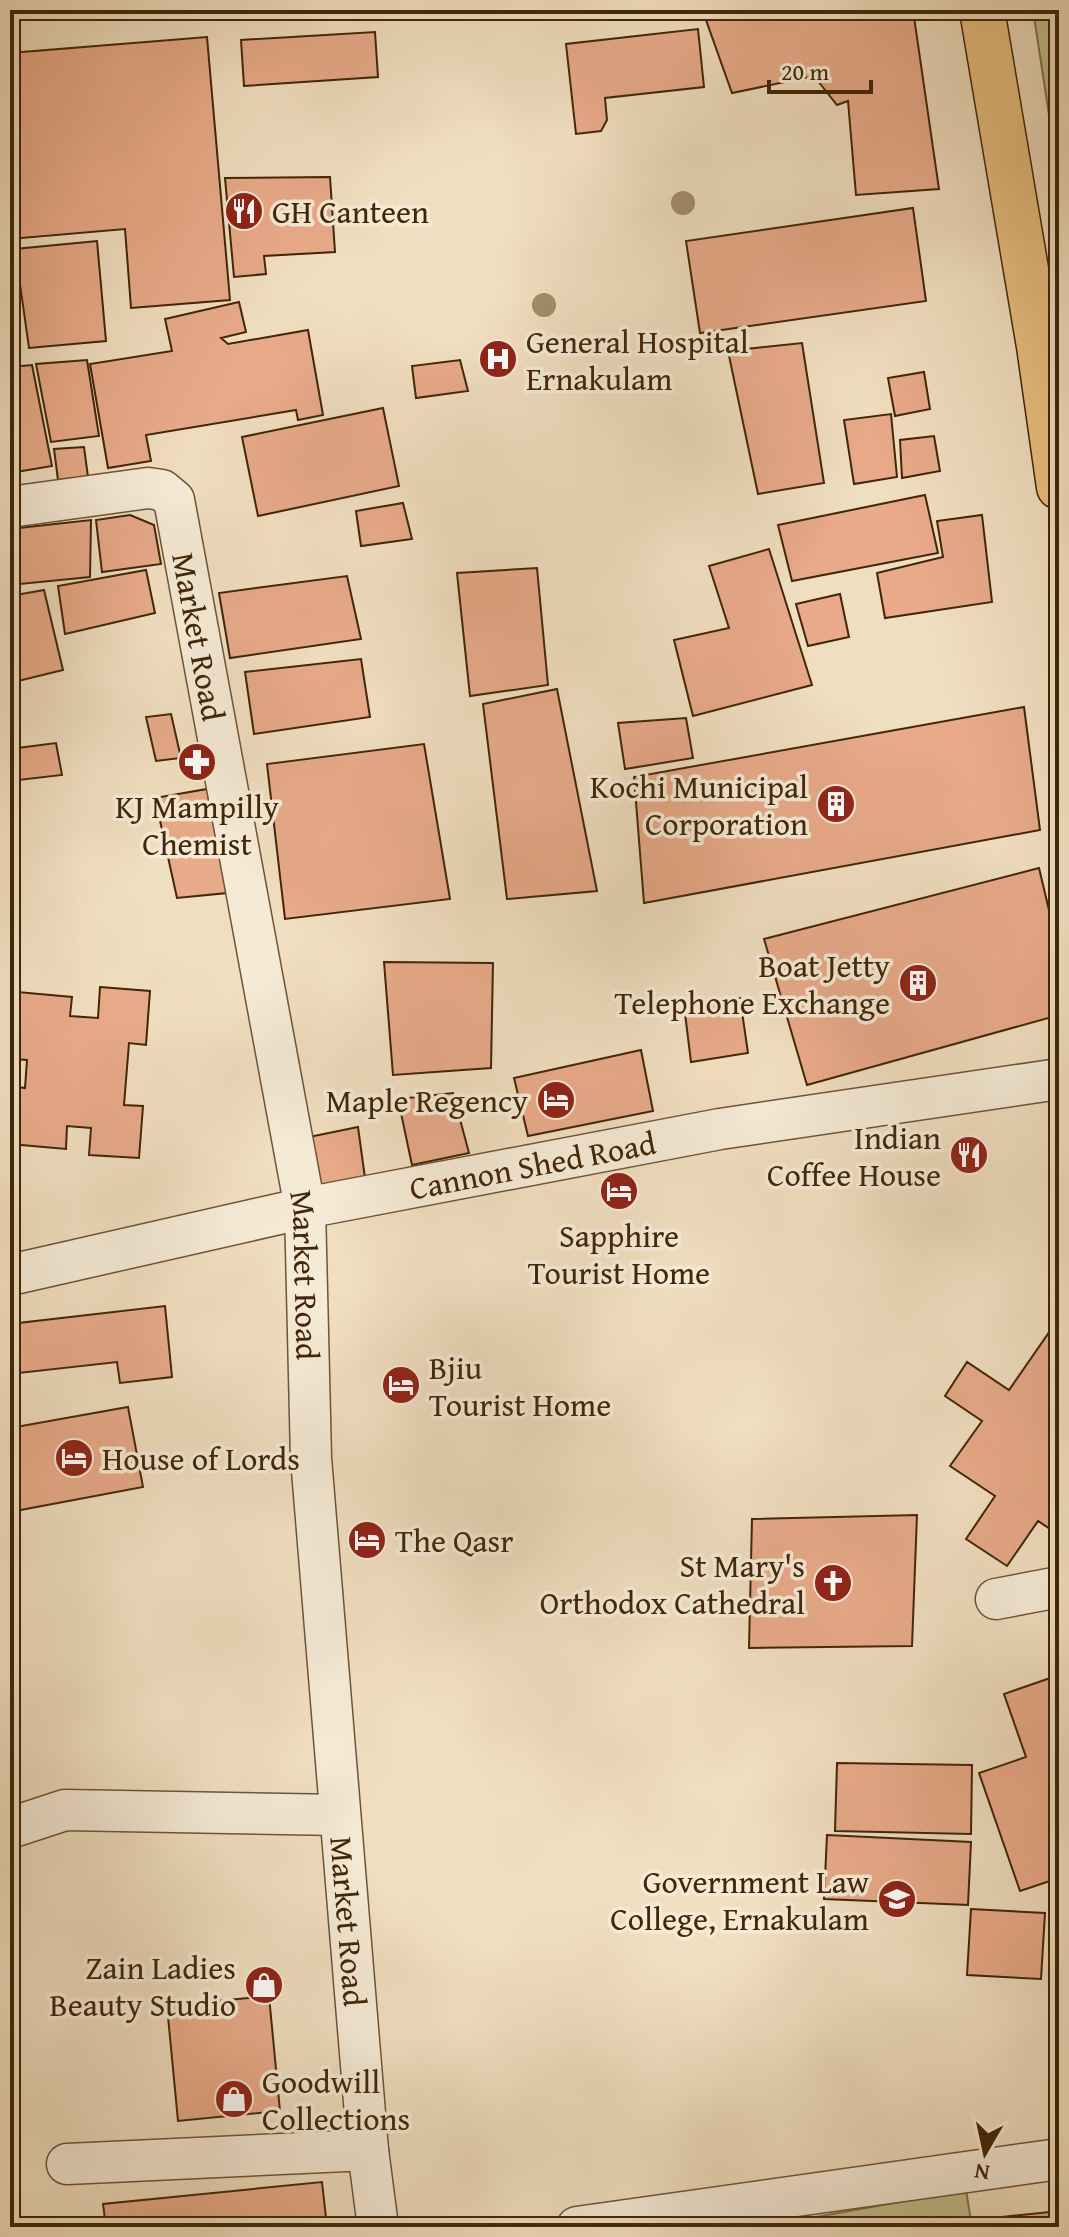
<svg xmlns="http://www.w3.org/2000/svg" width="1069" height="2237" font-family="'Gentium Book Plus',serif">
	<rect width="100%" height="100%" fill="#f0dec0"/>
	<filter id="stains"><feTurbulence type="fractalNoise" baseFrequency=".0025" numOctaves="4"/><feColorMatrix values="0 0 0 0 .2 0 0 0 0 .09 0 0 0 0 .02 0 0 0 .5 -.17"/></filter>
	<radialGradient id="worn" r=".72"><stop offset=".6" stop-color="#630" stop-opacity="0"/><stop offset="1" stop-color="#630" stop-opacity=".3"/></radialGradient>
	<path fill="#c2bf8d" stroke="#82724a" stroke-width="2" d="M1033 10H1059V180Z
		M966 2190 972 2227H761Z"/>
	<path fill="#e8aa89" stroke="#412607" stroke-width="2" d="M808 10H913L939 189 856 195 848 101 837 105 814 76 732 93 706 20Z
		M698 29 704 87 605 98 607 120 601 131 576 134 566 44Z
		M375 32 378 77 244 86 241 40Z
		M207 37 230 300 131 308 125 229 10 239V53Z
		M330 177 335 252 264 256 266 274 234 277 225 178Z
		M913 208 926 301 700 333 686 241Z
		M97 241 106 341 29 348 15 249Z
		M239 302 246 332 221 338 228 344 308 330 323 415 298 420 296 410 146 435 151 461 108 468 90 364 172 351 165 319Z
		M802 343 824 483 758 494 728 351Z
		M87 360 99 436 51 442 36 364Z
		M460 360 468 391 416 398 412 366Z
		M32 365 52 466 10 473V367Z
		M924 372 930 409 895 416 888 378Z
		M383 408 399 486 258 516 242 437Z
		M891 414 897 477 854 484 844 420Z
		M934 436 940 471 902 478 900 440Z
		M84 447 88 477 58 480 54 449Z
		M925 495 938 553 792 581 778 525Z
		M403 503 412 539 361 546 356 511Z
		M130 515 154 525 161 564 102 572 96 520Z
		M982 515 992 602 885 618 877 573 943 557 937 521Z
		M91 520 90 577 10 585V529Z
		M769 549 812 685 693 716 674 640 729 628 709 566Z
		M537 568 548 685 470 696 457 573Z
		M146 570 155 613 65 634 58 586Z
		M347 576 361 639 230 658 219 593Z
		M44 590 63 670 10 683V596Z
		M840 594 849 637 808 646 796 604Z
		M361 659 370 717 254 734 245 672Z
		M557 689 597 891 507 899 483 704Z
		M1024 707 1040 830 644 903 634 777Z
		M171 714 181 758 156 761 146 717Z
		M686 718 693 758 625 769 618 723Z
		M56 743 62 775 10 781V749Z
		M424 744 450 899 285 919 267 764Z
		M207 789 227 893 177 898 155 798Z
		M1039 868 1059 952V1015L807 1085 764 939Z
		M384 962 493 963 491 1068 393 1075Z
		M100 987 150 991 146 1045 129 1043 124 1105 143 1106 139 1158 89 1155 91 1128 67 1126 66 1149 10 1144 11 1086 25 1088 27 1060 13 1059 18 992 72 997 70 1016 98 1018Z
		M740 998 748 1053 691 1062 684 1005Z
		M641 1050 653 1111 528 1136 514 1078Z
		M453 1093 469 1153 412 1165 398 1099Z
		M358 1127 365 1178 308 1189 304 1138Z
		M165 1306 172 1377 120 1383 117 1362 10 1374V1324Z
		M1050 1331 1059 1337V1535L1038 1521 1007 1566 966 1539 995 1496 950 1466 982 1421 945 1396 967 1362 1009 1390Z
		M128 1407 143 1487 10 1512V1428Z
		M917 1515 912 1646 749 1648 752 1519Z
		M1059 1675V1878L1020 1891 979 1773 1026 1757 1004 1694Z
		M837 1763 972 1765 971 1834 835 1831Z
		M827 1835 971 1842 968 1905 824 1899Z
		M971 1909 1045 1913 1041 1979 967 1975Z
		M269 1996 280 2111 178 2121 167 2006Z
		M322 2182 327 2227H106L103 2204Z
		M1059 2211V2227H985L984 2219Z"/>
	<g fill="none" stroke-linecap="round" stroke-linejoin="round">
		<defs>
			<g id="minor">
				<path id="s1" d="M10 507 148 488 162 490 174 500 305 1208 311 1458 368 2150 378 2227"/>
				<path id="s2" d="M10 1275 305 1208 720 1129 1059 1079"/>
				<path d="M996 1599 1059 1587"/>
				<path d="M10 1828 65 1810 340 1815"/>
				<path d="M67 2164 368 2150"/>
				<path d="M577 2227 1059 2159"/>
			</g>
			<path id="major" d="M982 10 1039 346 1059 487"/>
		</defs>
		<use href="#minor" stroke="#6d5435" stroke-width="43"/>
		<use href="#major" stroke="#412607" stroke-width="47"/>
		<path stroke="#412607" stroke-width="5" stroke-dasharray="6 4" stroke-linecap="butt" d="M1053 10 1059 45"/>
		<use href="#minor" stroke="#f5ead6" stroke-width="40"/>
		<use href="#major" stroke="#e8bf80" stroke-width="44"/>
	</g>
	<g fill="#a18e6c">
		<circle cx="683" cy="203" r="12"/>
		<circle cx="544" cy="305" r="12"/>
	</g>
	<defs>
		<symbol id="restaurant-disc" viewBox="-11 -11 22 22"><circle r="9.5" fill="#8f2418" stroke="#f5ead6"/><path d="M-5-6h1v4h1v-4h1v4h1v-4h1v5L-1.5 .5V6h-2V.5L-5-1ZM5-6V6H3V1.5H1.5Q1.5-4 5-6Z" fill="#fff"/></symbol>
		<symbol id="hospital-disc" viewBox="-11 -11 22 22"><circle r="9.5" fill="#8f2418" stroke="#f5ead6"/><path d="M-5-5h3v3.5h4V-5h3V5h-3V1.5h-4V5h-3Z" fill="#fff"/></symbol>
		<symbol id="pharmacy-disc" viewBox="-11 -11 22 22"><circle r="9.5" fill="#8f2418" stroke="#f5ead6"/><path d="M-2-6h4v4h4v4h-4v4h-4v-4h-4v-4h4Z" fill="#fff"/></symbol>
		<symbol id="building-disc" viewBox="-11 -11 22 22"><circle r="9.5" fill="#8f2418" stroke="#f5ead6"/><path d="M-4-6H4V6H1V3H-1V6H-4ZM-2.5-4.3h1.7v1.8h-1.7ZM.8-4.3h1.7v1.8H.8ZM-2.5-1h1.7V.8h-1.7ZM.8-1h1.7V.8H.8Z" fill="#fff"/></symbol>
		<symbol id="hotel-disc" viewBox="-11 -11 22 22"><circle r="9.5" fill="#8f2418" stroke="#f5ead6"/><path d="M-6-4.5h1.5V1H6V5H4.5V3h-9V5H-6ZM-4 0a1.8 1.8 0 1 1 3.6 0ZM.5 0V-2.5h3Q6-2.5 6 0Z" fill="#fff"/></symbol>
		<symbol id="church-disc" viewBox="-11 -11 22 22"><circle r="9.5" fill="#8f2418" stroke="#f5ead6"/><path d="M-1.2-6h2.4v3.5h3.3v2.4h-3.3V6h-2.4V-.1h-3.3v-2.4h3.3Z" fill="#fff"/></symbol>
		<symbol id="university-disc" viewBox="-11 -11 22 22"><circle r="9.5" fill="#8f2418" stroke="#f5ead6"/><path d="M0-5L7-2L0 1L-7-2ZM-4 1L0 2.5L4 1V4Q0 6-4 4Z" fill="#fff"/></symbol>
		<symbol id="shop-disc" viewBox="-11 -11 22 22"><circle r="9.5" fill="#8f2418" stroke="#f5ead6"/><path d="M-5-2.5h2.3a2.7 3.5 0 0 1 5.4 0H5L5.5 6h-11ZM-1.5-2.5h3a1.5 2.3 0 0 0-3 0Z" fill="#fff"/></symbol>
	</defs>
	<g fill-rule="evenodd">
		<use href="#restaurant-disc" x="222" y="189" width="44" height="44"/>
		<use href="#hospital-disc" x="476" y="337" width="44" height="44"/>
		<use href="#pharmacy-disc" x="175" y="740" width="44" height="44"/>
		<use href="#building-disc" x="814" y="782" width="44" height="44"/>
		<use href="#building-disc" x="896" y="961" width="44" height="44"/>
		<use href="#hotel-disc" x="534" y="1078" width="44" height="44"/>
		<use href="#restaurant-disc" x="947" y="1133" width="44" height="44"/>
		<use href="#hotel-disc" x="597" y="1169" width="44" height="44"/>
		<use href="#hotel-disc" x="379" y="1363" width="44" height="44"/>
		<use href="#hotel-disc" x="52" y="1436" width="44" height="44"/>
		<use href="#hotel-disc" x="345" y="1518" width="44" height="44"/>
		<use href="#church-disc" x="811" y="1561" width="44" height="44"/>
		<use href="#university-disc" x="875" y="1877" width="44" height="44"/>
		<use href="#shop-disc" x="242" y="1963" width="44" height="44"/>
		<use href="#shop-disc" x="212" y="2077" width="44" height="44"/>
	</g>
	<g text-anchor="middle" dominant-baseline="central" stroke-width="7" stroke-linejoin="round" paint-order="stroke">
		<g font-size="32" fill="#412607" stroke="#f5ead6" text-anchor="end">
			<text x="272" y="211" text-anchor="start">GH Canteen</text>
			<text x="526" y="341" text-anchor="start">General Hospital<tspan x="526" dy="37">Ernakulam</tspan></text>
			<text x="808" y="786">Kochi Municipal<tspan x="808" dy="37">Corporation</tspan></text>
			<text x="197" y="806" text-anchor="middle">KJ Mampilly<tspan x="197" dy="37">Chemist</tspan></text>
			<text x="890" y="965">Boat Jetty<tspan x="890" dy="37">Telephone Exchange</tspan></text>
			<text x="528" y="1100">Maple Regency</text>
			<text x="941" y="1137">Indian<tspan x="941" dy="37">Coffee House</tspan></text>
			<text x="619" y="1235" text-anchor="middle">Sapphire<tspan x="619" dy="37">Tourist Home</tspan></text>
			<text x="429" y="1367" text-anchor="start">Bjiu<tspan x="429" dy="37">Tourist Home</tspan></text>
			<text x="102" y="1458" text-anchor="start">House of Lords</text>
			<text x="395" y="1540" text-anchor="start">The Qasr</text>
			<text x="805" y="1565">St Mary's<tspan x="805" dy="37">Orthodox Cathedral</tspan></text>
			<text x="869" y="1881">Government Law<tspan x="869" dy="37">College, Ernakulam</tspan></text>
			<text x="236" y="1967">Zain Ladies<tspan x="236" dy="37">Beauty Studio</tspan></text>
			<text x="262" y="2081" text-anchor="start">Goodwill<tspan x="262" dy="37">Collections</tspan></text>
		</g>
		<g font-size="32" fill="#412607" stroke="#f5ead6">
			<text stroke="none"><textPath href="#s1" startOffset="308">Market Road</textPath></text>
			<text stroke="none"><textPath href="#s2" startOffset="534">Cannon Shed Road</textPath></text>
			<text stroke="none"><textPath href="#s1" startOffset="956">Market Road</textPath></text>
			<text stroke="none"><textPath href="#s1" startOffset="1604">Market Road</textPath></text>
		</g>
	</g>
	<rect width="1069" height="2237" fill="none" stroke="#f0dec0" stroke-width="40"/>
	<rect x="12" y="12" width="1045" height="2213" fill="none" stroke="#412607" stroke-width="4"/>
	<rect x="20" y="20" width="1029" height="2197" fill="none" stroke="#412607" stroke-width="2"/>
	<g transform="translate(985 2153) rotate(189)" stroke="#f5ead6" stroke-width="6" paint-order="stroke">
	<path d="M0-6L14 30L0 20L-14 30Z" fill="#412607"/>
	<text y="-12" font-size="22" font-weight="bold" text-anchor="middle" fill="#412607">N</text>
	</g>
	<path d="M769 80v12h102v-12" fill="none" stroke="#412607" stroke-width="4"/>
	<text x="781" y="80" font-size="24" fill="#412607" stroke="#f5ead6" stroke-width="6" paint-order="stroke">20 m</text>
	<rect width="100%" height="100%" filter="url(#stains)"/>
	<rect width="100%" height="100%" fill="url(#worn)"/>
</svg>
